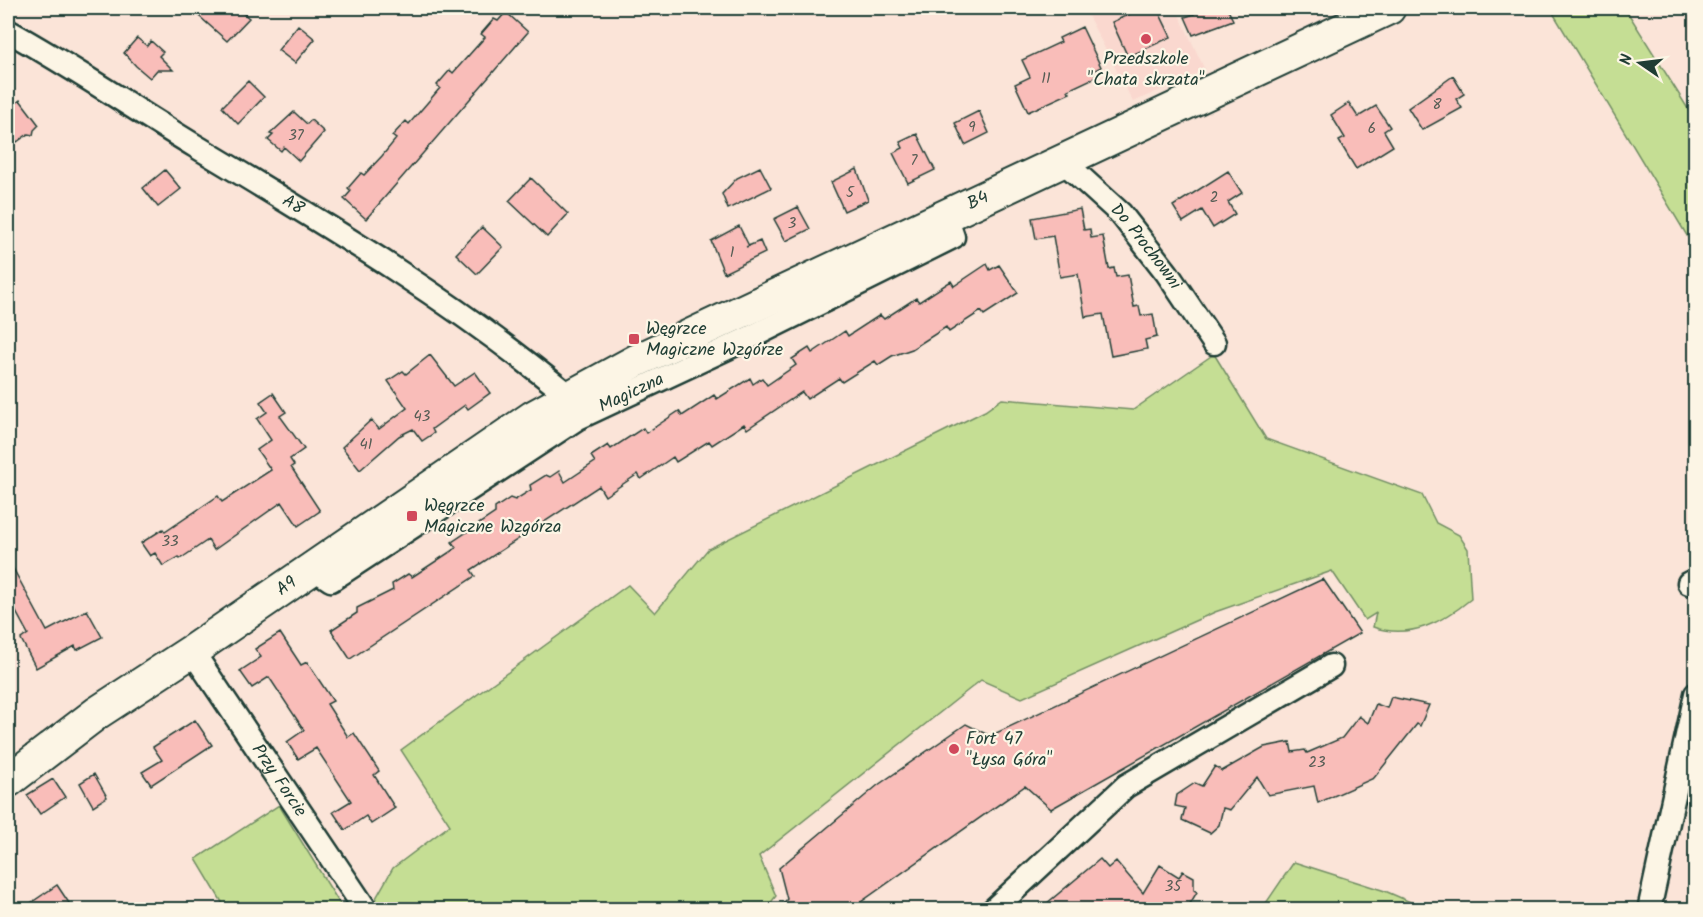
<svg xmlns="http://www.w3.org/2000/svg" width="1703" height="917" font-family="Kalam,sans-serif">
	<rect width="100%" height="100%" fill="#fbe4d8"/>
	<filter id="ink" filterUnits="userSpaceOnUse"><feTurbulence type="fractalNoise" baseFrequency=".0167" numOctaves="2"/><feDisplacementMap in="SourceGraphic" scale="12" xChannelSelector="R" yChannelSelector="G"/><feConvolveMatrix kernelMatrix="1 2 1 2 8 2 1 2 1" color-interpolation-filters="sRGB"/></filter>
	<g filter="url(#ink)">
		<path fill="#fad8cf" d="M1084 8H1176L1205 70 1133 102Z"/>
		<path fill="#c5de94" stroke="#728e64" stroke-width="1.5" d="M1550 8H1625L1695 120V249Z
			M1214 354 1266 439 1422 495 1436 523 1459 535 1468 549 1471 599C1443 622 1410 640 1373 627L1376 613 1365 620 1332 571 1215 612 1022 698 981 680 759 856 776 896 766 909 373 910 371 907 393 868 450 825 401 750 628 585 655 613 708 549 985 411 1002 399 1133 410Z
			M279 805 343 909H226L196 859Z
			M1294 862 1385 891 1422 907V909H1262Z"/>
		<path fill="#f9bdb9" stroke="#1f3d34" stroke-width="1.5" d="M190 8H237L249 18 227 41Z
			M1143 8H1157L1171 37 1128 57 1112 22Z
			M1191 8H1227L1233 20 1193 35 1185 17 1194 14Z
			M506 12 528 32 366 219 344 199 351 191 348 188 361 173 364 175 382 156 396 139 392 136 406 121 409 124 440 88 437 85 450 70 453 73 485 37 481 34 494 19 498 21Z
			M298 25 315 39 295 63 278 50Z
			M1082 27 1101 67 1093 71 1096 77 1068 90 1070 93 1028 112 1015 84 1030 77 1022 60 1061 42 1059 38Z
			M137 38 147 46 151 41 163 52 159 56 173 70H157L150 78 136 66 124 53Z
			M1453 76 1464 94 1456 99 1462 108 1422 130 1408 108Z
			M248 81 264 97 238 124 222 107Z
			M20 100 39 125 34 130 33 135 28 134 17 142 8 130V110L10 104H15Z
			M1349 103 1358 117 1376 106 1390 127 1384 131 1393 146 1356 169 1339 141 1345 138 1331 115Z
			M979 111 989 133 965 145 955 123Z
			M294 112 307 124 311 120 324 132 299 161 284 147 281 151 268 140 273 135 270 134Z
			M917 134 935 170 908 183 893 153 903 148 900 142Z
			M760 167 771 188 728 209 722 194 737 178Z
			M857 169 868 200 844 211 831 182Z
			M165 170 181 189 158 207 143 188Z
			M1228 171 1242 193 1228 202 1235 214 1213 228 1202 210 1183 222 1173 206Z
			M531 178 568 214 547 237 509 201Z
			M798 207 810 229 786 241 774 219Z
			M1080 209 1084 230 1090 229 1091 238 1103 236 1109 269 1114 268 1116 277 1128 275 1134 307 1139 306 1141 316 1153 314 1157 337 1145 340 1147 349 1111 356 1103 314 1085 317 1078 274 1060 277 1053 236 1036 239 1032 218Z
			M739 226 749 246 746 247 760 241 765 253 724 273 711 241Z
			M482 227 503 247 477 274 456 254Z
			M987 264 990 270 999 265 1018 293 984 315 981 311 949 332 946 327 912 349 892 356 878 365 875 361 842 382 839 378 807 399 802 392 747 429 744 424 712 445 709 441 676 462 673 457 641 479 638 474 605 496 599 486 471 570 475 576 350 659 331 630 357 613V608L393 590 392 584 408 574 412 577 456 548 452 542 495 513V508L510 498 515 500 531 490 530 485 546 475 550 477 559 471 565 482 595 462 591 456 608 445 611 449 643 428 646 433 679 411 682 416 714 395 717 399 750 378 753 384 762 378 767 385 796 365 792 359 809 348 812 353 845 331 848 336 880 315 884 319 916 298 919 302 951 281 954 286Z
			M430 355 454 386 475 372 490 393 468 409 465 405 432 429 434 433 422 441 413 429 399 436 360 470 342 447 371 420 379 429 407 408 388 381 403 371 406 374Z
			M273 393 286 412 280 416 304 449 290 459 294 465 291 467 320 511 298 526 282 502 214 550 208 540 180 559 179 557 163 566 155 553 150 556 141 543 163 529 165 532 218 496 222 502 271 470 257 450 271 440 257 419 267 412 260 402Z
			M8 559 47 631 87 610 102 637 77 650 75 646 36 668 21 639 28 634 8 597Z
			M1323 579 1360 633 1051 809 1025 786 851 909H779L787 899 779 868 878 785 966 724 990 736Z
			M280 633 301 665 307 662 333 701 327 704 348 737 354 733 379 771 374 775 395 808 371 824 366 816 345 830 333 812 351 801 316 748 298 759 287 742 304 730 269 677 252 688 240 671 261 657 255 649Z
			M1391 697 1429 705 1420 726 1417 724 1374 778 1318 803 1314 786 1268 795 1257 777 1230 810 1223 808 1219 825 1210 833 1182 820 1185 808 1175 806 1177 795 1195 783 1202 786 1215 766 1222 771 1264 747 1290 742 1292 752 1305 750 1307 753 1342 738 1359 716 1368 723 1376 704 1387 708Z
			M195 720 212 745 151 785 142 772 162 760 153 747Z
			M94 774 107 797 93 806 80 783Z
			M53 779 65 797 40 814 27 795Z
			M1100 859 1108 868 1116 861 1143 893 1160 865 1179 877 1183 871 1194 877V890L1197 892 1187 909H1040Z
			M57 885 73 909H22Z"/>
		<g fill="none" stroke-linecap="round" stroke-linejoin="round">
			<defs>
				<g id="street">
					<path id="s1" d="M8 31C73 67 134 109 197 147 325 224 455 301 570 397"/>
					<path id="s2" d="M1064 162 1121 214 1167 273 1214 343"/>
					<path id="s3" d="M313 568 331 580 578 418 751 337 953 237 946 217"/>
					<path d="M1689 583 1696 584"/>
					<path id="s4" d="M192 651 366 910"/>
					<path d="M993 910 1126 786 1331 666"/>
					<path d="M1649 910 1696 694"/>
				</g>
				<g id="secondary">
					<path id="s5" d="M8 781 97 713 192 651 533 417 636 361 1389 8"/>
				</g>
			</defs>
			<use href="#street" stroke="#1f3d34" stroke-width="27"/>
			<use href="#secondary" stroke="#1f3d34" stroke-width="36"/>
			<use href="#street" stroke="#fcf5e5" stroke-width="22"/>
			<use href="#secondary" stroke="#fcf5e5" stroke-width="32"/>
		</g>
	</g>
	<g fill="#d1495b" stroke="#fcf5e5" stroke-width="2">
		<circle cx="1146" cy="39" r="6"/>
		<rect x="628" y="333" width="12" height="12" rx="3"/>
		<rect x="406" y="510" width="12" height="12" rx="3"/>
		<circle cx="954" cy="749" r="6"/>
	</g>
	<g text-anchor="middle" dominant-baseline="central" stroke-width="4.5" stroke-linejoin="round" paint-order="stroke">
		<g font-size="15" fill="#565d55">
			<text x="1046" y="79">11</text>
			<text x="1437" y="105">8</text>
			<text x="972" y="128">9</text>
			<text x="1372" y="129">6</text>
			<text x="296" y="136">37</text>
			<text x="914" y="161">7</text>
			<text x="850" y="193">5</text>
			<text x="1214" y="198">2</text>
			<text x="792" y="224">3</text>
			<text x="732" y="253">1</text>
			<text x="422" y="417">43</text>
			<text x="366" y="445">41</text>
			<text x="170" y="542">33</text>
			<text x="1317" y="763">23</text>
			<text x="1173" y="887">35</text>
		</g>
		<g font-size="18" fill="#1f3d34" stroke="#fcf5e5" text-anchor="start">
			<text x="1146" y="59" text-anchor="middle">Przedszkole<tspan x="1146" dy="21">"Chata skrzata"</tspan></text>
			<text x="646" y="329">Węgrzce<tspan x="646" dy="21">Magiczne Wzgórze</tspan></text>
			<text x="424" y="506">Węgrzce<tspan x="424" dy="21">Magiczne Wzgórza</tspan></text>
			<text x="966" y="739">Fort 47<tspan x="966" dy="21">"Łysa Góra"</tspan></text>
		</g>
		<g font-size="18" fill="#1f3d34" stroke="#fcf5e5">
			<text stroke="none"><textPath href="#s5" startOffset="1134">B4</textPath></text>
			<text stroke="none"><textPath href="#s1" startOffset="334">A8</textPath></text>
			<text stroke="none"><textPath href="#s2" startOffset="118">Do Prochowni</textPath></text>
			<text stroke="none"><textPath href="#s3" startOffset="376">Magiczna</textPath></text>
			<text stroke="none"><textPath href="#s5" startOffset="340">A9</textPath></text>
			<text stroke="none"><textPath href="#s4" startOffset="156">Przy Forcie</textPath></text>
		</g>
	</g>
	<rect width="1703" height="917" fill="none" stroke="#fcf5e5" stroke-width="30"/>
	<rect x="15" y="15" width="1673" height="887" fill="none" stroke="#1f3d34" stroke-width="2" filter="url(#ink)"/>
	<g transform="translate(1640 63) rotate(284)" stroke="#fcf5e5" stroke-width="4.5" paint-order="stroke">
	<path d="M0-4.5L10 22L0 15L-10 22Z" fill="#1f3d34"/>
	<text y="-9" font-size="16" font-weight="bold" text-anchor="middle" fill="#1f3d34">N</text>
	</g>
</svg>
